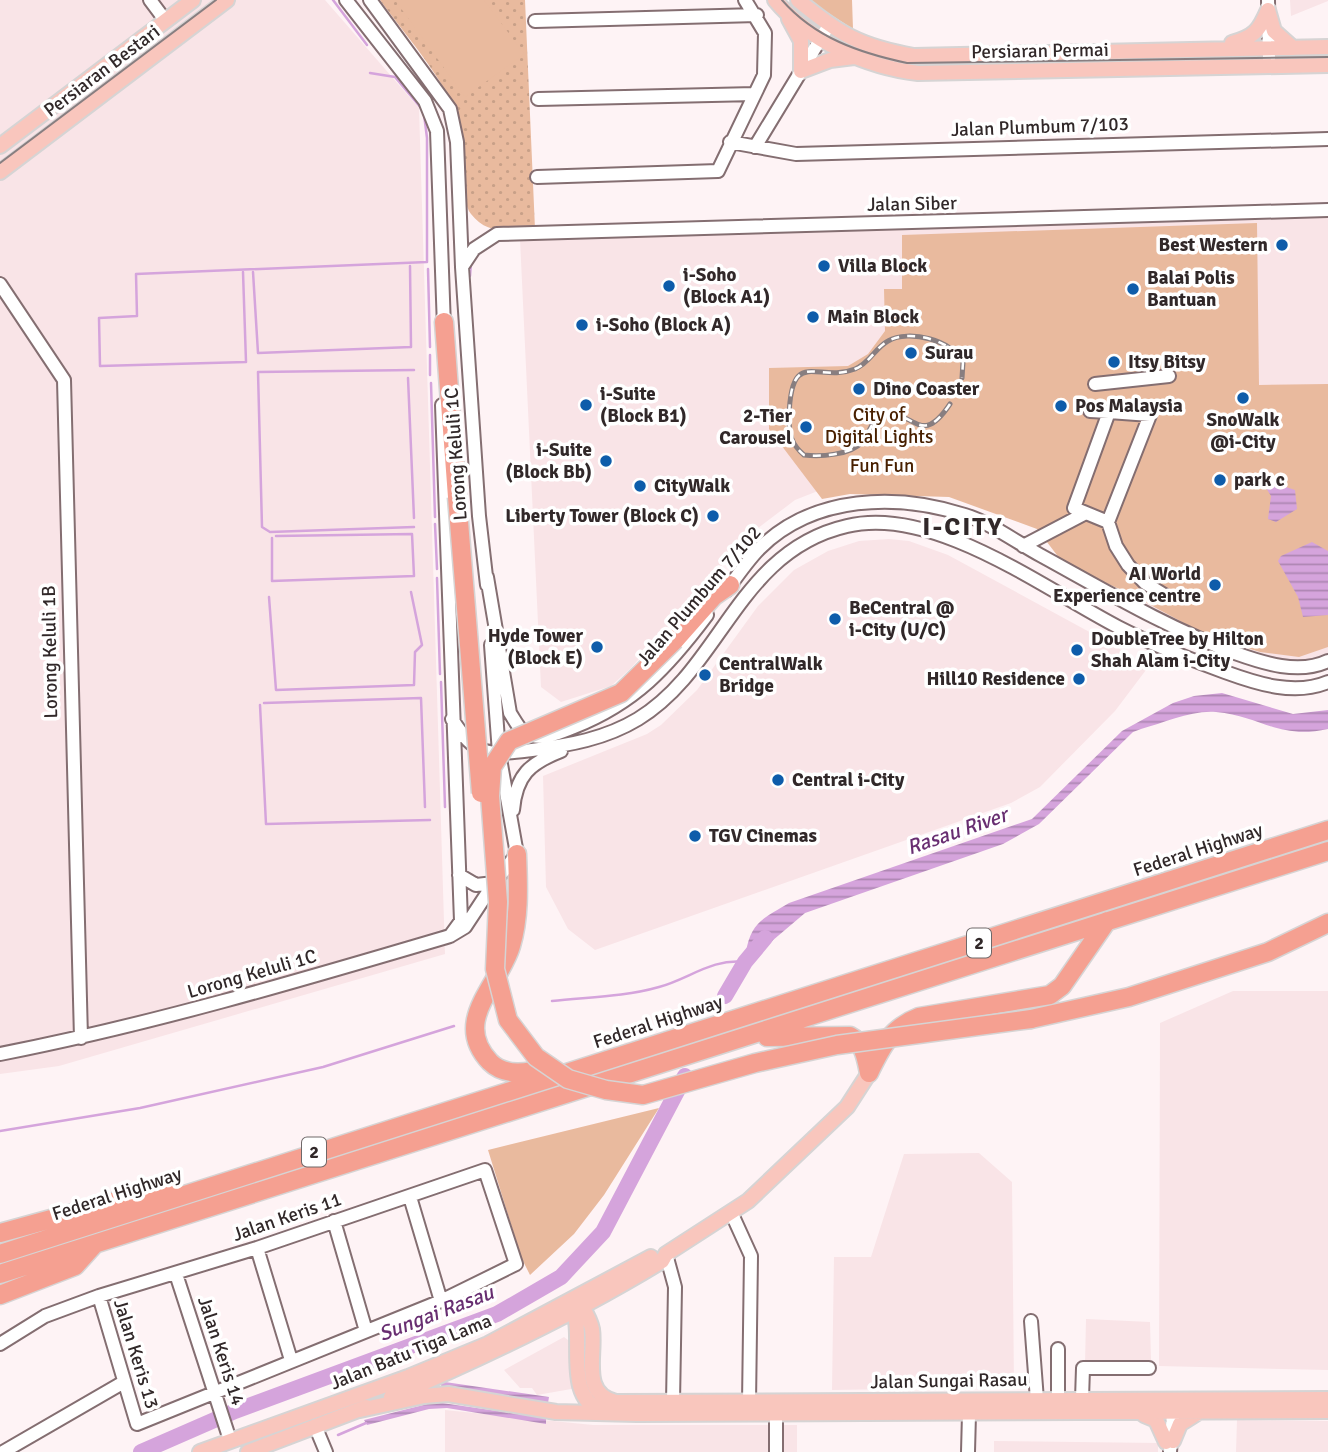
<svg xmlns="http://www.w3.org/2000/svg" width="1328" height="1452" font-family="Signika,sans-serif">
	<defs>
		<pattern id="grass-dots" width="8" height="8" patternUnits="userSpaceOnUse" patternTransform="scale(1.75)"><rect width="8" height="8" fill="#e9ba9e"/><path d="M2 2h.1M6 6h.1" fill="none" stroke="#c8a088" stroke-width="1.8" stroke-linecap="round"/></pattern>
		<pattern id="water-rules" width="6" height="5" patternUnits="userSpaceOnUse" patternTransform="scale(1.75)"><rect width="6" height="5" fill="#d5a4dc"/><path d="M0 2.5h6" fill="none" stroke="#ad86b2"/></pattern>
	</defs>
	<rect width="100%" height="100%" fill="#fef3f5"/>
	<path fill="#f9e4e7" d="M0 0H325L419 108 445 954 59 1066 0 1074Z
		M1290 0H1328V1L1291 16Z
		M1328 215V654L1302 662 1266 659 1192 630 1132 599 1069 546 1051 525 958 489 828 487 795 500 749 535 630 669 611 686 561 702 541 687 520 239Z
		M889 539 909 541 948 555 1117 647 1146 670 1115 711 1040 787 1011 803 595 950 568 929 546 887 543 776 647 734 661 725 697 690 758 606 794 570 828 551 859 541Z
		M1233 991H1328V1370L1159 1366 1160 1023Z
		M979 1153 1012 1182 1014 1387 832 1390 834 1257H871L904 1154Z
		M1086 1319 1150 1322 1151 1360 1148 1364H1085Z
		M564 1337 572 1343 577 1388 537 1395 532 1388H520L504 1370Z
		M445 1410 593 1425H797V1452H445Z
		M1237 1420 1328 1421V1452H1236Z
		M994 1441 1158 1443V1452H994Z"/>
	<path fill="url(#grass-dots)" d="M380 0H525L535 229C510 230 488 236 471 214 459 199 467 156 463 136 455 89 407 38 380 0Z"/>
	<path fill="#e9ba9e" d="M395 0H484L524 54 465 97Z
		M808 0H852L853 29Z
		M1257 223 1259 385 1328 384V647L1299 657 1260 652 1208 636 1132 595 1063 563 1037 529 949 497 850 494 822 499 769 429V368L848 366 868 354 885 331 884 289H902V235Z
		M659 1108 604 1195 574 1234 530 1275 521 1257 488 1150Z"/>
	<path fill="url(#water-rules)" d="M1271 482 1295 490 1297 509 1276 522 1268 519 1271 496 1266 488Z
		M1312 542 1328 551V615L1303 617 1298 597 1278 561 1281 556Z
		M1222 693 1293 714 1328 710V729C1278 740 1261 716 1216 712 1191 710 1164 723 1141 729L1133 732 1039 824 1003 844 805 913 758 953 746 952C751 922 764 918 789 903L1032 819 1122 731 1173 703 1194 696Z
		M445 1382 549 1397 548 1403 443 1389 440 1383Z
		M435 1402 546 1418V1424L447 1408 429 1409 367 1425 364 1420Z"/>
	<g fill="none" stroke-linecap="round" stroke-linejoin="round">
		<path stroke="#d5a4dc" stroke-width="2.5" d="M333 0 367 45
			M370 73 395 77 421 108
			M428 269 430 347
			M243 272 246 362 100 366 99 318 137 316 136 274 427 262V138L424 114
			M253 272 258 353 411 347 410 266
			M470 276 471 263
			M430 355V375
			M408 378 414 518
			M431 383 435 517
			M435 524 437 569
			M414 527 270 532 262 527 258 372 414 370
			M272 538V581L414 576 412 534 276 536
			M437 578 440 674
			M269 597 276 690 414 685 415 652 422 645 411 592
			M441 682 445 807
			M264 703 421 698 425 807
			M260 705 266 824 430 820
			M552 1001C588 997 624 997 659 987 689 979 712 958 745 962
			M0 1131 140 1108 323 1067 454 1026
			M338 1435 366 1423"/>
		<path stroke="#d5a4dc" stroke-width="16" d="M725 996 745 962 765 938
			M141 1452 235 1411 497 1314 561 1277 603 1232 685 1076"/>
		<defs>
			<path id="minor" d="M150 0 165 20
				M346 0 425 101 437 131 444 327
				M370 0 450 109 457 142 462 267 479 516 487 585
				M1268 0 1269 60
				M535 21 757 15
				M538 99 755 94
				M730 142 796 154 1328 139
				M755 147 829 25
				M537 177 718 171 764 75 765 33 745 0
				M462 267 474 249 497 234 1328 210
				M0 284 64 380 81 1038
				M1095 384 1169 376
				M442 405 461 921 450 936
				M1090 411 1109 412 1074 508 1108 522
				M1109 412 1150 415 1108 522 1116 546 1128 565 1145 583 1166 596
				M1023 546 1086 513
				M487 577 510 713C516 722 521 734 532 736 545 739 562 732 574 727 635 703 668 667 707 615
				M727 590C737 576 748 560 760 548 814 495 897 493 965 515 991 523 1016 542 1040 555 1104 590 1167 628 1235 653 1263 663 1299 675 1328 661
				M452 719C476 758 489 755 532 750 569 745 605 739 638 719 722 668 738 551 847 526 933 505 1043 588 1118 627 1153 645 1189 659 1225 672 1258 684 1295 696 1328 682
				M513 810C516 775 530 763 561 751
				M459 875 476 885 494 883 517 854 499 753 491 645
				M0 1054C153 1024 301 980 450 936L465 927 494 883
				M410 1197 441 1301
				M731 1212 751 1256 749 1403
				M334 1221 366 1331
				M257 1248 291 1360
				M666 1254 675 1287 673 1402
				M176 1274 230 1440
				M1031 1321 1037 1400
				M0 1344 45 1316 99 1296 257 1248 485 1170 516 1264 441 1301 137 1424 99 1296
				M1058 1349V1399
				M1082 1399 1083 1368H1149
				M316 1428 326 1452
				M3 1452 124 1382
				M776 1452V1415
				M968 1452 969 1414
				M1170 1452 1174 1402"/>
			<path id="major" d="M775 0C809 41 866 67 918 73L1328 65
				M798 0C839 34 861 47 914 56L1328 47
				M1268 10 1274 31 1293 48
				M789 19 801 41V71L830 60 854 57
				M1232 43C1254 37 1259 31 1268 10
				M0 146 193 0
				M0 172 227 0
				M577 1297C582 1307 590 1318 592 1329 596 1354 580 1394 616 1402L1328 1399
				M572 1306C586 1335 562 1397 602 1411
				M391 1397C485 1357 575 1314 662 1261L666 1254 748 1201 847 1107 869 1073
				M360 1410 424 1396 448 1394 556 1412 637 1414 1328 1411
				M1144 1415 1156 1420 1166 1442
				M1173 1441 1180 1424 1199 1412
				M200 1452 408 1377 488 1344 651 1257
				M248 1452 366 1407"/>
			<path id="highway" d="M444 322 457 497
				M675 640 714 596 730 585
				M517 854C518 884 520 916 511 946 499 986 451 1021 490 1062 505 1077 528 1073 546 1068
				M1031 1019 1129 997 1268 952 1328 923
				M767 1037 850 1036C864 1043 866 1058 869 1073
				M869 1073C882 1046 891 1028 919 1017L1050 995 1062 986 1107 921
				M0 1233 171 1186
				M0 1254 1328 830
				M0 1274 1328 851
				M0 1295 75 1266 93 1246"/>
		</defs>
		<use href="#minor" stroke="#846e71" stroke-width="16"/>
		<use href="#major" stroke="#d6d4d4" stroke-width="18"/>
		<use href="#highway" stroke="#d6d4d4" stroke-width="21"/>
		<use href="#minor" stroke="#fff" stroke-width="12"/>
		<use href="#major" stroke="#f9c6bd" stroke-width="14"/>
		<use href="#highway" stroke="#f5a091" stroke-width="18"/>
		<path stroke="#887e80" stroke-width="2" d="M782 0C815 38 860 53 907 63L1328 57
			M0 163 216 0"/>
		<defs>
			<path id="rail" d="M950 404C920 449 915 409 880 413 872 422 868 435 862 442 851 455 820 457 804 455 791 444 789 434 789 417 791 345 817 384 855 369 870 363 875 348 888 341 909 329 952 340 963 362L962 378"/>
		</defs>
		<use href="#rail" stroke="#887e80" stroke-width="5"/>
		<use href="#rail" stroke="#fff" stroke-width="2.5" stroke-dasharray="8" stroke-linecap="butt"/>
		<defs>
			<path id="highway-bridge" d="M457 497 481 793
				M675 640 621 693 509 741 492 767 490 796 498 902 495 969 508 1020 536 1057 568 1079 606 1090 643 1095 755 1063 837 1045 1031 1019"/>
		</defs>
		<use href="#highway-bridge" stroke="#d6d4d4" stroke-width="21" stroke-linecap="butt"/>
		<use href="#highway-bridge" stroke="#f5a091" stroke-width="18"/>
	</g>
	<g fill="#0e5caa" stroke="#fff" stroke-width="2.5">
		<circle cx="1282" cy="245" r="7"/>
		<circle cx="824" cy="266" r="7"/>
		<circle cx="669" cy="286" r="7"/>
		<circle cx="1133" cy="289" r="7"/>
		<circle cx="813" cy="317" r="7"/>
		<circle cx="582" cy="325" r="7"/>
		<circle cx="911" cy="353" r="7"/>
		<circle cx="1114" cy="362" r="7"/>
		<circle cx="859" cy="389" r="7"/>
		<circle cx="1243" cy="398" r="7"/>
		<circle cx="586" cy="405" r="7"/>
		<circle cx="1061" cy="406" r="7"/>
		<circle cx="806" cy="427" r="7"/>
		<circle cx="606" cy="461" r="7"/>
		<circle cx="1220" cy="480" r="7"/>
		<circle cx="640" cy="486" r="7"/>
		<circle cx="713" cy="516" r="7"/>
		<circle cx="1215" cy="585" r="7"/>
		<circle cx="835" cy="619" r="7"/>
		<circle cx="597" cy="647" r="7"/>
		<circle cx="1077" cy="650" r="7"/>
		<circle cx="705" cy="675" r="7"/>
		<circle cx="1079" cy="679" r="7"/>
		<circle cx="778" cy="780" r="7"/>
		<circle cx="695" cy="836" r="7"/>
	</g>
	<g text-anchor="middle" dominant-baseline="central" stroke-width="7" stroke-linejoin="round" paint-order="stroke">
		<g fill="#fff" stroke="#6f6869" stroke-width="2">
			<rect x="967" y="928.5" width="24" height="29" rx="5"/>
			<rect x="302" y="1137.5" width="24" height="29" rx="5"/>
		</g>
		<g font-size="18" font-weight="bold" fill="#312829">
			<text x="979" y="943">2</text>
			<text x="314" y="1152">2</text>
		</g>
		<g font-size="19" fill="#312829" stroke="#fff">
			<text transform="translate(1040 51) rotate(-1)">Persiaran Permai</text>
			<text transform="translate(102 71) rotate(-37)">Persiaran Bestari</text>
			<text transform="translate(1040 127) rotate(-2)">Jalan Plumbum 7/103</text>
			<text transform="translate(912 204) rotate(-1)">Jalan Siber</text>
			<text transform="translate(456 454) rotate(-94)">Lorong Keluli 1C</text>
			<text transform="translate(699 596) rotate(-49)">Jalan Plumbum 7/102</text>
			<text transform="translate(50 652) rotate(-91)">Lorong Keluli 1B</text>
			<text transform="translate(1198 850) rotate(-18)">Federal Highway</text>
			<text transform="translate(252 974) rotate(-16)">Lorong Keluli 1C</text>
			<text transform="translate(658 1022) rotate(-18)">Federal Highway</text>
			<text transform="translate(117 1194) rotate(-18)">Federal Highway</text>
			<text transform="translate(287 1217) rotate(-19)">Jalan Keris 11</text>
			<text transform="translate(221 1351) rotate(72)">Jalan Keris 14</text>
			<text transform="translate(411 1352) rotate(-22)">Jalan Batu Tiga Lama</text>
			<text transform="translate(136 1354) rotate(73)">Jalan Keris 13</text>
			<text transform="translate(949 1381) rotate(-1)">Jalan Sungai Rasau</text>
		</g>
		<g font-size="19" font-weight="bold" fill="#312829" stroke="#fff" text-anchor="start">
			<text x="1268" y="245" text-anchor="end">Best Western</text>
			<text x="838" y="266">Villa Block</text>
			<text x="683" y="275">i-Soho<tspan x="683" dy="22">(Block A1)</tspan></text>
			<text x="1147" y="278">Balai Polis<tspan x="1147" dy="22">Bantuan</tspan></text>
			<text x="827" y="317">Main Block</text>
			<text x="596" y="325">i-Soho (Block A)</text>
			<text x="925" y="353">Surau</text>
			<text x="1128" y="362">Itsy Bitsy</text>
			<text x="873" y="389">Dino Coaster</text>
			<text x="600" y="394">i-Suite<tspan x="600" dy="22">(Block B1)</tspan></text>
			<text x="1075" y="406">Pos Malaysia</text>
			<text x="792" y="416" text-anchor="end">2-Tier<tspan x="792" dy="22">Carousel</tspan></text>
			<text x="1243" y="420" text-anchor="middle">SnoWalk<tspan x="1243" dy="22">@i-City</tspan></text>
			<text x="592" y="450" text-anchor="end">i-Suite<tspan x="592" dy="22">(Block Bb)</tspan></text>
			<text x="1234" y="480">park c</text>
			<text x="654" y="486">CityWalk</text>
			<text x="699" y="516" text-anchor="end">Liberty Tower (Block C)</text>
			<text x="1201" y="574" text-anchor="end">AI World<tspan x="1201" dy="22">Experience centre</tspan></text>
			<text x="849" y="608">BeCentral @<tspan x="849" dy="22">i-City (U/C)</tspan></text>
			<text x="583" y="636" text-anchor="end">Hyde Tower<tspan x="583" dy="22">(Block E)</tspan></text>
			<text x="1091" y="639">DoubleTree by Hilton<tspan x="1091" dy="22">Shah Alam i-City</tspan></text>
			<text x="719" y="664">CentralWalk<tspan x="719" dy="22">Bridge</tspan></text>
			<text x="1065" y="679" text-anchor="end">Hill10 Residence</text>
			<text x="792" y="780">Central i-City</text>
			<text x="709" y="836">TGV Cinemas</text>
		</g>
		<g font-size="19" fill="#482000" stroke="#fff">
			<text x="879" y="415">City of<tspan x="879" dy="22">Digital Lights</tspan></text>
			<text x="882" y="466">Fun Fun</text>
		</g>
		<g font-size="21" font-style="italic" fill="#682e71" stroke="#fff">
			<text transform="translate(957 831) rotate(-19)">Rasau River</text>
			<text transform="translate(436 1313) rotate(-21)">Sungai Rasau</text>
		</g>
		<g font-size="26" font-weight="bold" letter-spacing="2" fill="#312829" stroke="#fff">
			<text x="963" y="527">I-CITY</text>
		</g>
	</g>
</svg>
